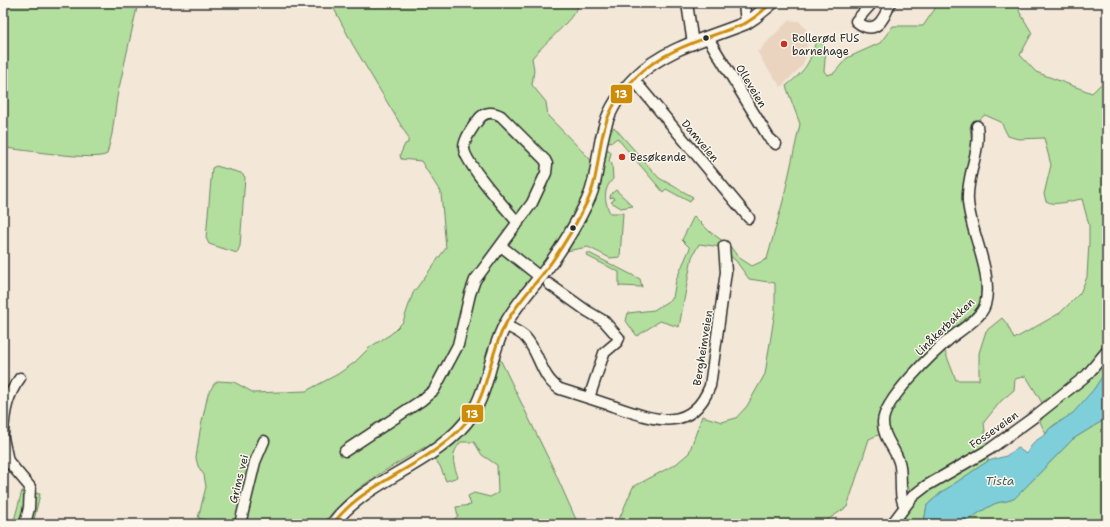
<svg xmlns="http://www.w3.org/2000/svg" width="1110" height="527" font-family="'Shantell Sans',sans-serif">
	<rect width="100%" height="100%" fill="#f3e7d8"/>
	<filter id="ink" filterUnits="userSpaceOnUse"><feTurbulence type="fractalNoise" baseFrequency=".025" numOctaves="2"/><feDisplacementMap in="SourceGraphic" scale="8" xChannelSelector="R" yChannelSelector="G"/><feConvolveMatrix kernelMatrix="1 2 1 2 8 2 1 2 1" color-interpolation-filters="sRGB"/></filter>
	<g filter="url(#ink)">
		<path fill="#ead4c0" d="M789 20 799 21 806 29 807 54 802 66 781 87 765 65 757 51 761 50 762 47Z"/>
		<path fill="#b2df9d" stroke="#6e8564" fill-rule="evenodd" d="M3 3H138L117 97 112 134 107 154C96 162 21 149 3 148Z
			M331 3H580C569 25 548 39 532 58L534 70 532 85 546 102 548 116 589 158 600 174 606 150H609L611 153 609 161 612 164 613 179C603 189 604 201 610 213H623L620 257 610 258 588 247 566 251 562 259 512 323 499 357 553 468 578 524H448L458 516 456 507 471 505 468 496 474 493 490 497 498 493 497 465 482 455 474 442H461C450 454 453 463 458 477L446 481 440 466 425 447C389 468 349 489 323 524H220L198 518 206 487 204 475 198 466 196 458 200 431 208 394 214 384 218 381 234 382 254 393 306 391 338 374 354 363 370 347 391 334 403 322 413 293 446 248 441 193 421 161 401 159 400 155 405 144 408 143V137L353 45Z
			M939 3H1022L1019 11 1032 33 1020 55 1036 72 1092 93 1107 78V369C1098 384 1086 402 1073 413 1064 421 1051 423 1046 434L1040 422 1047 411 1026 376 1015 379 1014 390 1001 401 984 422 988 461 942 492 927 505 924 522 921 524H898L913 502 896 448 878 435 869 439 847 507 821 524H617L633 487 676 464 689 453 702 416 722 422 736 418 747 406 765 374 775 311V283L749 279 736 261 721 247 699 244 692 257 679 327 660 321 637 336 626 321 628 313 654 310 673 298 676 280 690 248 682 240 694 216 710 232 730 246 738 257 752 266 767 259 783 201 800 124 786 86C807 69 810 63 817 37L826 48 824 71 827 75 834 73 847 58 880 43 893 26H923ZM985 115 1001 122 1008 136 1018 139 1044 138 1051 165 1044 194 1046 201C1055 207 1071 200 1082 199L1089 225V242L1087 277 1080 293 1060 313 1014 339 1007 324 1002 318 986 331 979 353V380H956L944 349 948 334 961 325 978 309 981 301V275L965 217 963 188 973 152 970 127Z
			M614 127 659 178 693 197 690 202 666 189 663 192 617 138 612 142 607 141 608 136Z
			M216 166 241 173 245 177 240 246 237 253 209 244 206 238 212 168Z
			M616 190 633 206 621 208 611 202 614 200 613 197 610 198 611 194Z
			M586 253H589L640 279 642 287 619 286V272L587 256Z
			M1107 418V517L1094 524H965C973 516 984 509 994 504 1001 501 1008 502 1015 498L1073 439Z
			M22 491 40 494 33 524H13Z"/>
		<path fill="#7fcfdb" stroke="#5d8d95" d="M1107 369V418L1073 439 1015 498C1008 502 1001 501 994 504 984 509 973 516 965 524H921L924 522 927 505 942 492 988 461 1006 456 1018 448 1026 454 1034 442 1046 434 1049 429 1073 413 1094 389Z"/>
		<g fill="none" stroke-linecap="round" stroke-linejoin="round">
			<defs>
				<path id="minor" d="M687 3 693 44
					M744 3 746 23
					M872 3 856 21C875 37 884 20 890 3
					M708 38 769 138 776 144
					M634 80 749 218
					M501 246 540 277
					M549 284 587 311 604 321 619 338 617 342 604 353 589 398
					M505 325C512 329 521 332 526 338 540 354 541 378 560 389 579 395 598 401 616 407 654 420 691 434 710 386L726 272 724 246
					M3 434C4 413 7 395 20 378
					M3 438 8 461 30 487 29 508 25 524
					M345 451 422 400 434 390 458 345 470 294 475 280 532 203 546 173 547 164 545 160 501 116C494 112 485 111 479 119 474 125 464 139 464 148 464 162 507 210 518 223
					M905 506C898 499 903 473 899 462 895 448 883 438 883 423 882 401 935 351 952 337 962 329 981 318 985 305 994 273 970 233 968 201 966 176 981 152 977 126
					M240 524 255 462 264 441
					M892 524 913 496 926 486 990 449 1034 417 1087 375 1107 351"/>
				<path id="major" d="M333 524C366 478 439 464 472 414 489 387 490 353 505 325 515 306 529 291 542 275 559 253 575 227 587 202 599 178 597 151 605 126 610 108 623 90 636 77 665 48 709 38 746 23L755 17 772 3"/>
			</defs>
			<use href="#minor" stroke="#2b2b2b" stroke-width="13"/>
			<use href="#major" stroke="#2b2b2b" stroke-width="15"/>
			<use href="#minor" stroke="#fbf7ec" stroke-width="10"/>
			<use href="#major" stroke="#fbf7ec" stroke-width="12"/>
			<defs>
				<path id="bus-1" d="M333 524C366 478 439 464 472 414 489 387 490 353 505 325 515 306 529 291 542 275 559 253 575 227 587 202 599 178 597 151 605 126 610 108 623 90 636 77 665 48 709 38 746 23L755 17 772 3"/>
			</defs>
			<use href="#bus-1" stroke="#fbf7ec" stroke-width="6"/>
			<use href="#bus-1" stroke="#ce8d09" stroke-width="3"/>
		</g>
	</g>
	<g fill="#2b2b2b" stroke="#fbf7ec" stroke-width="1.5">
		<circle cx="706" cy="38" r="3.5"/>
		<circle cx="573" cy="228" r="3.5"/>
	</g>
	<g fill="#c8321e" stroke="#fbf7ec" stroke-width="1.5">
		<circle cx="784" cy="44" r="4"/>
		<circle cx="622" cy="157" r="4"/>
	</g>
	<g text-anchor="middle" dominant-baseline="central" stroke-width="3" stroke-linejoin="round" paint-order="stroke">
		<g font-size="11" fill="#2b2b2b" stroke="#fbf7ec" text-anchor="start">
			<text x="792" y="38">Bollerød FUS<tspan x="792" dy="13">barnehage</tspan></text>
			<text x="630" y="157">Besøkende</text>
		</g>
		<g font-size="11" fill="#2b2b2b" stroke="#fbf7ec">
			<text transform="translate(751 86) rotate(59)">Olleveien</text>
			<text transform="translate(700 141) rotate(50)">Damveien</text>
			<text transform="translate(945 327) rotate(-44)">Linåkerbakken</text>
			<text transform="translate(703 348) rotate(-81)">Bergheimveien</text>
			<text transform="translate(994 430) rotate(-35)">Fosseveien</text>
			<text transform="translate(239 479) rotate(-76)">Grims vei</text>
		</g>
		<g font-size="12" font-style="italic" fill="#445c60" stroke="#fbf7ec">
			<text x="1000" y="481">Tista</text>
		</g>
	</g>
	<g stroke="#fbf7ec" stroke-width="1.5">
		<rect x="610" y="84" width="23" height="20" rx="4" fill="#ce8d09"/>
		<rect x="461" y="404" width="23" height="19" rx="4" fill="#ce8d09"/>
	</g>
	<g font-size="11" text-anchor="middle" font-weight="bold" fill="#fff">
		<text x="621" y="98">13</text>
		<text x="472" y="418">13</text>
	</g>
	<rect width="1110" height="527" fill="none" stroke="#fbf7ec" stroke-width="16"/>
	<rect x="8" y="8" width="1094" height="511" fill="none" stroke="#2b2b2b" stroke-width="1.5" filter="url(#ink)"/>
</svg>
